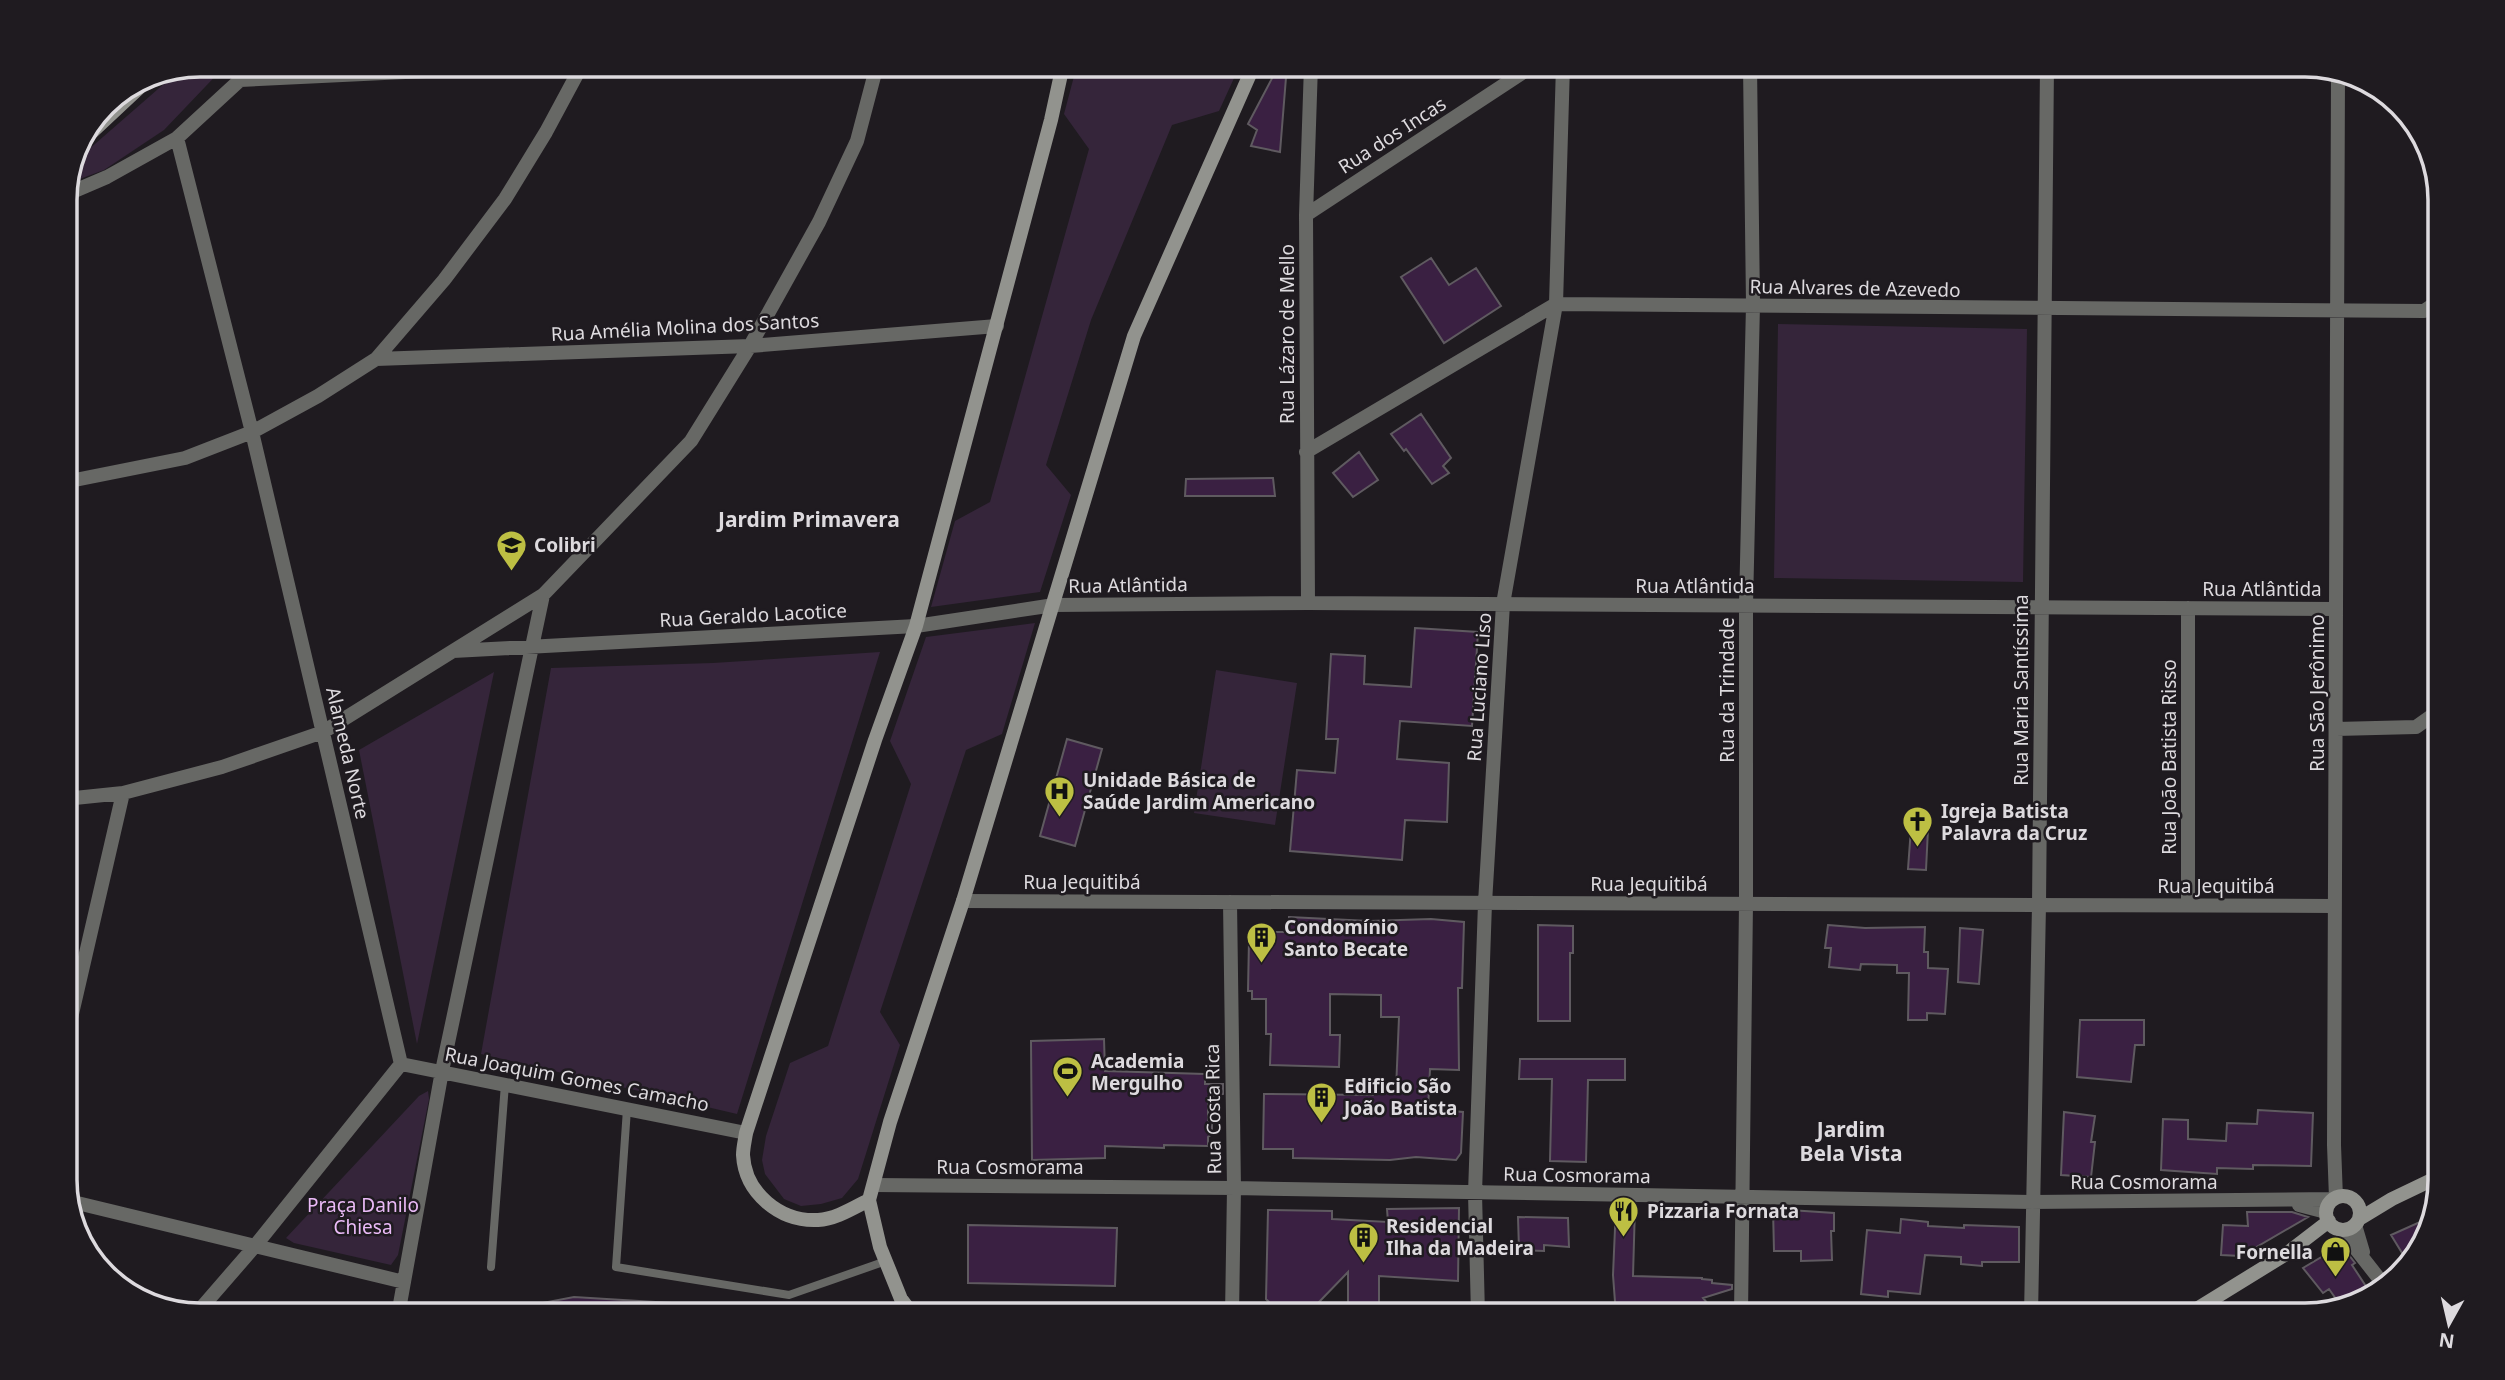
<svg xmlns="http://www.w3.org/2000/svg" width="2505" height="1380" font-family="'Noto Sans',sans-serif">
	<rect width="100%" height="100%" fill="#1f1b20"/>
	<path fill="#35253a" d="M200 65H226L164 130 104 170 69 183 80 157 181 69Z
		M1077 65H1240L1219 111 1172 125 1091 320 1046 465 1071 495 1040 592 931 607 955 521 990 502 1089 149 1064 114Z
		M1778 324 2027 329 2023 582 1774 578Z
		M1035 623 1002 734 966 750 880 1012 900 1045 858 1179 842 1198 821 1204 801 1206 784 1199 765 1174 762 1160 766 1136 790 1063 828 1046 911 784 890 741 926 637Z
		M880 652 737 1114 481 1054 551 668 713 663Z
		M1216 670 1297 683 1275 825 1194 813Z
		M494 672 417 1044 359 750Z
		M428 1091 429 1099 398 1255 391 1265 294 1243 286 1238 419 1096Z"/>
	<path fill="#3a2042" stroke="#5f5a60" stroke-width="2" d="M1279 65H1287L1280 152 1251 146 1257 130 1248 124Z
		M1431 258 1449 285 1476 268 1501 306 1444 343 1401 277Z
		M1421 414 1451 458 1443 466 1449 473 1432 484 1406 449 1404 451 1391 434Z
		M1359 452 1378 480 1353 497 1333 473Z
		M1273 478 1275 496H1185L1186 479Z
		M1415 628 1478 632 1472 726 1400 721 1397 759 1449 763 1447 822 1405 820 1402 860 1290 851 1297 770 1335 773 1338 739H1326L1331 654 1365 656 1364 684 1411 687Z
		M1067 739 1102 749 1075 846 1040 836Z
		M1911 828 1928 829 1926 870 1908 869Z
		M1289 917 1369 921 1431 919 1464 922 1462 988H1458L1459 1070 1430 1069 1428 1109 1463 1112 1461 1153 1456 1160 1416 1157 1390 1160 1293 1158V1149H1263L1264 1094 1373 1095V1090H1396L1399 1017H1381V995L1330 994V1035H1340L1339 1067 1270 1065 1271 1034H1266V999H1252V991H1248L1249 940H1253V932H1289Z
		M1538 925 1573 926V953H1570V1021H1538Z
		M1828 925 1865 928 1925 927 1924 952H1928V968L1948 969 1945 1014 1927 1013V1020H1908L1909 973H1897V965L1861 964 1860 970 1829 967 1831 948H1825Z
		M1960 928 1983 930 1979 984 1958 982Z
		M2080 1020H2144V1045H2135L2131 1082 2077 1077Z
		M1104 1039 1105 1071 1205 1074V1084H1223V1094L1208 1097V1120L1212 1124V1134L1208 1137V1146L1164 1145V1148L1105 1146V1158L1032 1160 1031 1041Z
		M1520 1059H1625V1080H1588L1586 1162 1550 1161 1552 1079H1519Z
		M2258 1110 2313 1113 2311 1166 2253 1165V1169L2217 1168V1174L2161 1170 2163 1119 2188 1120V1139L2226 1141 2227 1123 2257 1124Z
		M2064 1112 2095 1116 2091 1142H2095L2091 1177 2061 1175Z
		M1616 1205 1635 1206 1633 1276 1702 1278V1279L1712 1280V1283L1732 1285V1289L1703 1298 1717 1315H1616L1613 1275Z
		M1459 1208 1458 1281 1379 1276V1306L1348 1307V1272L1319 1302 1318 1313 1269 1312V1302L1266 1299 1268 1210 1332 1211V1219L1388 1222 1387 1209Z
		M1773 1209 1834 1213V1231H1831L1832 1260 1801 1261V1251H1774Z
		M2247 1212H2292L2308 1217 2241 1256 2221 1255 2223 1225 2248 1226Z
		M1518 1217 1568 1218 1569 1247 1544 1245V1251L1519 1250Z
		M1901 1219 1928 1222V1226L1964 1228V1225L2019 1227V1262H1982V1266L1961 1264V1257L1925 1255 1920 1294 1888 1291V1297L1861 1294 1867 1230 1900 1233Z
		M2420 1222 2423 1243 2407 1261 2391 1235Z
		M968 1225 1117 1228 1115 1286 968 1283Z
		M2337 1251 2348 1254 2355 1263 2352 1265 2373 1297 2341 1306 2329 1289 2323 1293 2303 1268 2330 1252Z
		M574 1297 671 1303V1315H512L511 1309Z"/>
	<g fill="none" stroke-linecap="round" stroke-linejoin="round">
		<path stroke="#676865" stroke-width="8" d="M627 1109 616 1267 789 1295 886 1261
			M491 1267 505 1084"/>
		<path stroke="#676865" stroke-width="14" d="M240 80 552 65
			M177 138 252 432 401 1064 255 1246 196 1314
			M65 195 107 177 177 138 240 80 247 65
			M1306 215 1534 65
			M376 359 750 346 997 326
			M1306 452 1556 304 2424 311 2440 300
			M65 482 185 458 252 432 318 396 376 359 444 280 505 199 546 132 582 65
			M1308 603 1306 215 1311 65
			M2188 608V905
			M453 651 916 626 1054 605 1308 603 2336 609
			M2336 729 2416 727 2440 710
			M65 799 123 793 222 767 323 732 543 595 691 441 750 346 819 222 857 141 877 65
			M963 901 2334 906
			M1230 902 1234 1188 1232 1315
			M65 1044 123 793
			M401 1064 746 1133
			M874 1185 1234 1188 2032 1202 2334 1199
			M2336 1198 2334 1145 2338 72
			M69 1201 404 1282
			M2299 1205 2326 1212
			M2355 1225 2363 1252
			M2341 1230 2384 1285
			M398 1315 442 1071 543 595
			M1478 1315 1475 1193 1485 903 1503 604 1556 304 1563 65
			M1741 1315 1746 903V605L1753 305 1750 65
			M2031 1315 2039 905 2047 65"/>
		<path stroke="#92938e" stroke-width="14" d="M92 132 155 73
			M2326 1213a17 17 0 1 1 34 0a17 17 0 1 1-34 0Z
			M869 1200C853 1208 836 1219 818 1220 780 1222 745 1193 743 1155 743 1148 745 1140 746 1133L875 740 916 626 1051 120 1063 65
			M2359 1219 2392 1199 2440 1176
			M913 1315 901 1299 880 1247 869 1200 890 1122 963 901 1134 336 1254 65
			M2187 1315 2286 1254 2329 1221"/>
	</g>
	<defs>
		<symbol id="school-pin" viewBox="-11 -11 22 30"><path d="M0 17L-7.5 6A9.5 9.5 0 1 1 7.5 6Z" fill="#bdbf43" stroke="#1f1b20"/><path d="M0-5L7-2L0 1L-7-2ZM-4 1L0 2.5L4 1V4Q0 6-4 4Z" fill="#111"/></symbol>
		<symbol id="hospital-pin" viewBox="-11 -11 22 30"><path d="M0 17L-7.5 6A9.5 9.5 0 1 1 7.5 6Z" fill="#bdbf43" stroke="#1f1b20"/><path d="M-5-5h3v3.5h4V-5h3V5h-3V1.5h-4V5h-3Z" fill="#111"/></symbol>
		<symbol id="church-pin" viewBox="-11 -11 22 30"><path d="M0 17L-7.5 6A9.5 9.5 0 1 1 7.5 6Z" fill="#bdbf43" stroke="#1f1b20"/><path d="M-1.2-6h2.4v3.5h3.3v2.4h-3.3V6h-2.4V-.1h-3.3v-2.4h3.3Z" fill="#111"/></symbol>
		<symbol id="building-pin" viewBox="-11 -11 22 30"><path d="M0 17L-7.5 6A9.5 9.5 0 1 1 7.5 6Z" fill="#bdbf43" stroke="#1f1b20"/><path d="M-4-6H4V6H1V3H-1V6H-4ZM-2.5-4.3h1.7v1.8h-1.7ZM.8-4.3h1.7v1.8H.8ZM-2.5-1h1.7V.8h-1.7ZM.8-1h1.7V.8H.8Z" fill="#111"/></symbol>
		<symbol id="stadium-pin" viewBox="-11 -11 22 30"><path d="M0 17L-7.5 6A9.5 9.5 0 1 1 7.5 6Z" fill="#bdbf43" stroke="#1f1b20"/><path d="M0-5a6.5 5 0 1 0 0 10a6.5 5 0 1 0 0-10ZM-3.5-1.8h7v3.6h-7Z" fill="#111"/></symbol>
		<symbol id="restaurant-pin" viewBox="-11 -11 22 30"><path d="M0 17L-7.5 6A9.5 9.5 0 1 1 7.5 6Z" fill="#bdbf43" stroke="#1f1b20"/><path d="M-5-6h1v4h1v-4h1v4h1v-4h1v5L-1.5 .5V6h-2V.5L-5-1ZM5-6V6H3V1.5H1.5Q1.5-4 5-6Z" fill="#111"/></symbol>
		<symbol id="shop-pin" viewBox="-11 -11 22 30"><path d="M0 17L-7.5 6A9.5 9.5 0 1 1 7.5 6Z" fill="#bdbf43" stroke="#1f1b20"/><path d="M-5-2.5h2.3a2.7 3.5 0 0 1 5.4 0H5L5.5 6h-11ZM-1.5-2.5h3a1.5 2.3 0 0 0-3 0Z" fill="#111"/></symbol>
	</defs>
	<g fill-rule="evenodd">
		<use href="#school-pin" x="494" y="528" width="35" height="47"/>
		<use href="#hospital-pin" x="1042" y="774" width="35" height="47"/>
		<use href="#church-pin" x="1900" y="804" width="35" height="47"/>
		<use href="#building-pin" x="1244" y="920" width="35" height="47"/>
		<use href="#stadium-pin" x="1050" y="1054" width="35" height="47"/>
		<use href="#building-pin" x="1304" y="1080" width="35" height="47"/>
		<use href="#restaurant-pin" x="1606" y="1194" width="35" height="47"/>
		<use href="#building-pin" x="1346" y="1220" width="35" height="47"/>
		<use href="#shop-pin" x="2318" y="1234" width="35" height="47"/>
	</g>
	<g text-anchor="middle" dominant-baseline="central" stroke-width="5" stroke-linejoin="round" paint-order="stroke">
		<g font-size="19" fill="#dddade" stroke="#1f1b20">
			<text transform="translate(1392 135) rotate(-33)">Rua dos Incas</text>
			<text transform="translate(1855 288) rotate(1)">Rua Alvares de Azevedo</text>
			<text transform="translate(685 327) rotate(-3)">Rua Amélia Molina dos Santos</text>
			<text transform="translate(1287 334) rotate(-90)">Rua Lázaro de Mello</text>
			<text transform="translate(1128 585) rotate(-1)">Rua Atlântida</text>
			<text x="1695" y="586">Rua Atlântida</text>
			<text x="2262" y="589">Rua Atlântida</text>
			<text transform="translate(753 615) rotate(-3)">Rua Geraldo Lacotice</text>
			<text transform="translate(1479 687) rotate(-86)">Rua Luciano Liso</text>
			<text transform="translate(1727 690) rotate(-90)">Rua da Trindade</text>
			<text transform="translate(2021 690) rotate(-90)">Rua Maria Santíssima</text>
			<text transform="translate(2317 693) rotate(-90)">Rua São Jerônimo</text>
			<text transform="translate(348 753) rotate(77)">Alameda Norte</text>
			<text transform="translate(2169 757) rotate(-90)">Rua João Batista Risso</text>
			<text x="1082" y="882">Rua Jequitibá</text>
			<text x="1649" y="884">Rua Jequitibá</text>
			<text x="2216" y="886">Rua Jequitibá</text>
			<text transform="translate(577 1079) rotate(11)">Rua Joaquim Gomes Camacho</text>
			<text transform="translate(1213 1109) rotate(-91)">Rua Costa Rica</text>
			<text x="1010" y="1167">Rua Cosmorama</text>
			<text transform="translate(1577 1175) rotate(1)">Rua Cosmorama</text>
			<text x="2144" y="1182">Rua Cosmorama</text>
		</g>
		<g font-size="19" font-weight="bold" fill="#dddade" stroke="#1f1b20" text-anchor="start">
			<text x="534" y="545">Colibri</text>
			<text x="1083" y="780">Unidade Básica de<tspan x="1083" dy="22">Saúde Jardim Americano</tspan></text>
			<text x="1941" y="811">Igreja Batista<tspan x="1941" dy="22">Palavra da Cruz</tspan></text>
			<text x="1284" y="927">Condomínio<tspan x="1284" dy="22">Santo Becate</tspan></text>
			<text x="1091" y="1061">Academia<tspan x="1091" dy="22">Mergulho</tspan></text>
			<text x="1344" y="1086">Edificio São<tspan x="1344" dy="22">João Batista</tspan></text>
			<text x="1647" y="1211">Pizzaria Fornata</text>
			<text x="1386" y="1226">Residencial<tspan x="1386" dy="22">Ilha da Madeira</tspan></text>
			<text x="2313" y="1252" text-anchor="end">Fornella</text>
		</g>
		<g font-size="19" fill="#eabaf7" stroke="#1f1b20">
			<text x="363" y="1205">Praça Danilo<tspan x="363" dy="22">Chiesa</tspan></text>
		</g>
		<g font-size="21" font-weight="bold" fill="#dddade" stroke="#1f1b20">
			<text x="809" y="519">Jardim Primavera</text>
			<text x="1851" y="1129">Jardim<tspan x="1851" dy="24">Bela Vista</tspan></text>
		</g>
	</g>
	<path d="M0 0H2505V1380H0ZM200 77H2305A123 123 0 0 1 2428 200V1180A123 123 0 0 1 2305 1303H200A123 123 0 0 1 77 1180V200A123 123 0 0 1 200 77Z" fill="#1f1b20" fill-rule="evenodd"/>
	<path fill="none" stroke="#dddade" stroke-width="3.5" d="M200 77H2305A123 123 0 0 1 2428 200V1180A123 123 0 0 1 2305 1303H200A123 123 0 0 1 77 1180V200A123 123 0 0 1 200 77Z"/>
	<g transform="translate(2449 1324) rotate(188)" stroke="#1f1b20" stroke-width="5" paint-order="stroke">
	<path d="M0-5L12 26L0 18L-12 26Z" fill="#dddade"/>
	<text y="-10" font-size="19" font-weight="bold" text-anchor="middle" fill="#dddade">N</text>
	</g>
</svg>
